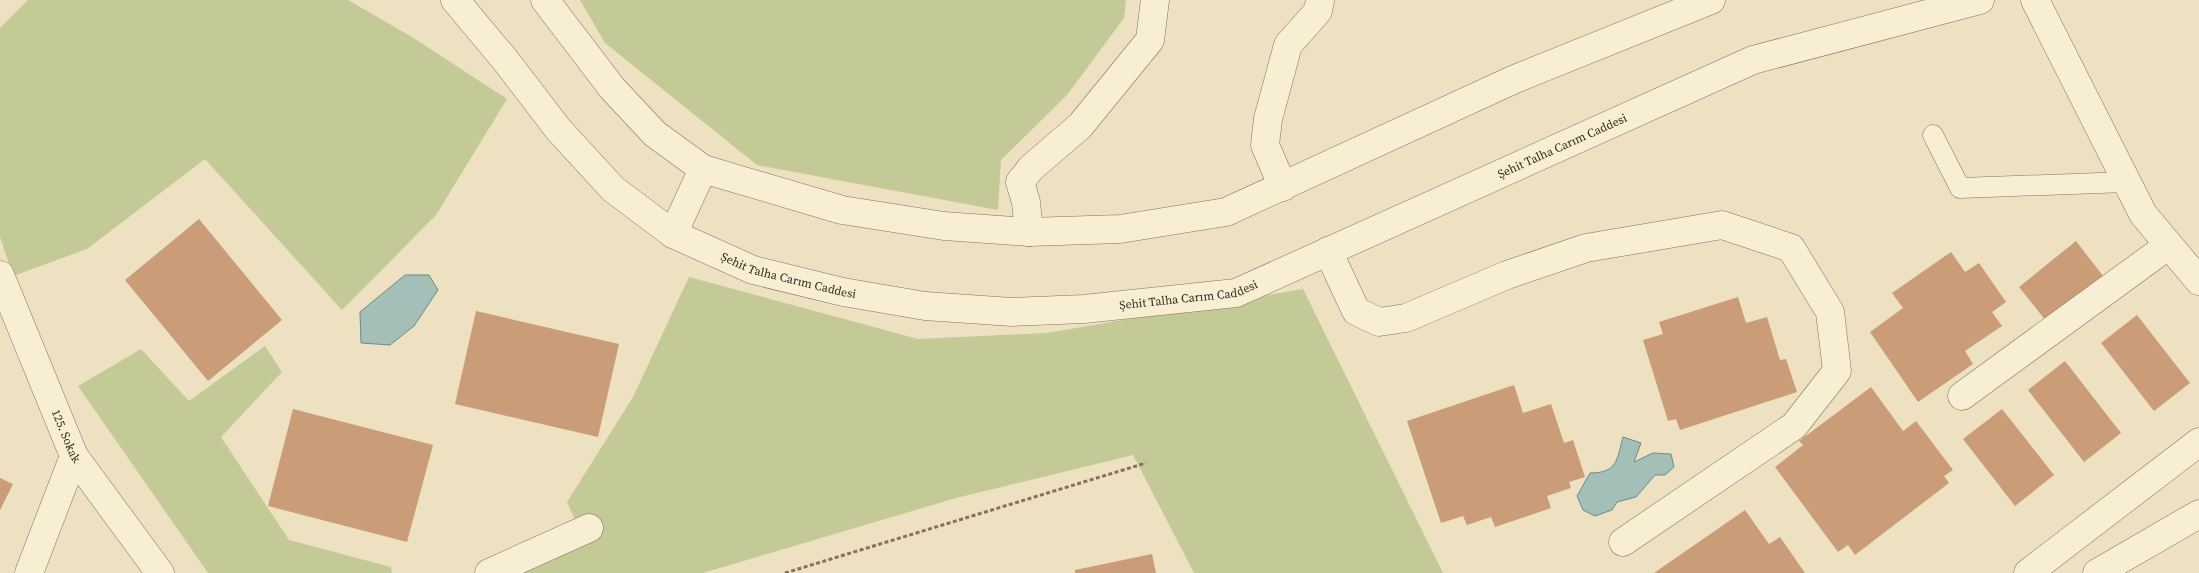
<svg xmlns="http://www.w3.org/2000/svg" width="2199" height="573" font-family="'Source Serif 4',serif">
	<rect width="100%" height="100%" fill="#ede1c1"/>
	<path fill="#c3ca95" d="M28 0H348L412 37 507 99 436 215 342 310 205 159 87 249 13 276 0 237V28Z
		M580 0H1126L1124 18 1067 95 1001 160 998 210 757 165 605 43Z
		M689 277 918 339 1047 333 1303 289 1443 573H1194L1133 455 956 498 703 573H517L585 542 567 502 633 397Z
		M265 346 282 372 221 437 289 540 391 567 392 573H208L78 386 141 349 189 401Z"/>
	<path fill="#a3bfb8" stroke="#6b8c85" d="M405 275H429L438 290 414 326 390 345 361 343 360 312Z
		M1623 437 1641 443 1634 462 1653 453 1671 454 1674 467 1665 475H1655L1636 497 1617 502 1612 510 1595 516 1583 510 1577 496 1590 473C1617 473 1617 460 1623 437Z"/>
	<path fill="#ca9c77" d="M199 219 282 320 208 381 125 280Z
		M2076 241 2107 281 2050 326 2019 287Z
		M1951 252 1965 272 1979 263 2006 302 1992 312 2002 326 1965 351 1973 364 1918 402 1870 332 1903 308 1892 293Z
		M1738 297 1746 323 1767 317 1780 360 1786 359 1797 392 1680 430 1676 419 1668 421 1643 340 1663 334 1659 322Z
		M476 311 619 344 598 437 455 404Z
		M2137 315 2190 383 2154 411 2101 343Z
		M2065 361 2121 433 2084 462 2028 390Z
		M1514 385 1523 413 1551 404 1564 443 1573 440 1585 477 1569 482 1571 488 1547 496 1551 508 1495 527 1491 517 1467 525 1463 516 1441 523 1407 421Z
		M1871 387 1903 431 1916 421 1953 470 1944 476 1949 483 1855 555 1848 545 1838 552 1775 467 1803 445 1799 441Z
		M293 409 433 445 407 542 268 506Z
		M2002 409 2054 475 2015 506 1963 439Z
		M0 478 13 484 0 510Z
		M1745 510 1769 544 1780 537 1805 573H1654Z
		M1152 554 1156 573H1075V570Z"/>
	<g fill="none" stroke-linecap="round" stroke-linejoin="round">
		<defs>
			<path id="service" d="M1933 135 1960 188 2127 182"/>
			<path id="minor" d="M2035 0 2143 214 2199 281
				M1283 187 1265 145 1268 119 1288 45 1318 11 1320 0
				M1029 232 1026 202 1020 182 1031 168 1080 126 1150 40 1155 0
				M1328 251 1356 311 1379 322 1406 318 1507 275 1586 248 1722 225 1791 248 1830 312 1837 371 1794 426 1623 542
				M1962 396 2169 245
				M29 573 74 456
				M489 573 589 528
				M2028 573 2199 442
				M2097 573 2199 514"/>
			<g id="tertiary">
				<path id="s1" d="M455 0 506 61 558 129 613 189 673 234 753 270 843 292 925 306 1012 312 1084 309 1236 293 1753 60 1980 0"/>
				<path d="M545 0 612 88 655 134 703 169 842 210 944 226 1029 232 1120 229 1226 212 1515 79 1711 0"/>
				<path d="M673 234 703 169"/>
				<path id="s2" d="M0 275 74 456 160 573"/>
			</g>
		</defs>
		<use href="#service" stroke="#857259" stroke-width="21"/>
		<use href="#minor" stroke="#857259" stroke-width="29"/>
		<use href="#tertiary" stroke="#857259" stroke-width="29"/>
		<path stroke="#857259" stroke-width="3" stroke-dasharray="4 2.5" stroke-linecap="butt" d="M785 573 1146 463"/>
		<use href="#service" stroke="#f8eed4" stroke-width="20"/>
		<use href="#minor" stroke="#f8eed4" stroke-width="28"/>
		<use href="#tertiary" stroke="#f8eed4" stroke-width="28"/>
	</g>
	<g text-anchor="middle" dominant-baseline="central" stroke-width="5" stroke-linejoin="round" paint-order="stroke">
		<g font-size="12" fill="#35291d" stroke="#f4ebd0">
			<text stroke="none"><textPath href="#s1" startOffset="1255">Şehit Talha Carım Caddesi</textPath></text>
			<text stroke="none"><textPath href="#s1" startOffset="445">Şehit Talha Carım Caddesi</textPath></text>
			<text stroke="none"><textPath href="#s1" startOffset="850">Şehit Talha Carım Caddesi</textPath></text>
			<text stroke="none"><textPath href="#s2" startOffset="174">125. Sokak</textPath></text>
		</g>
	</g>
</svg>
